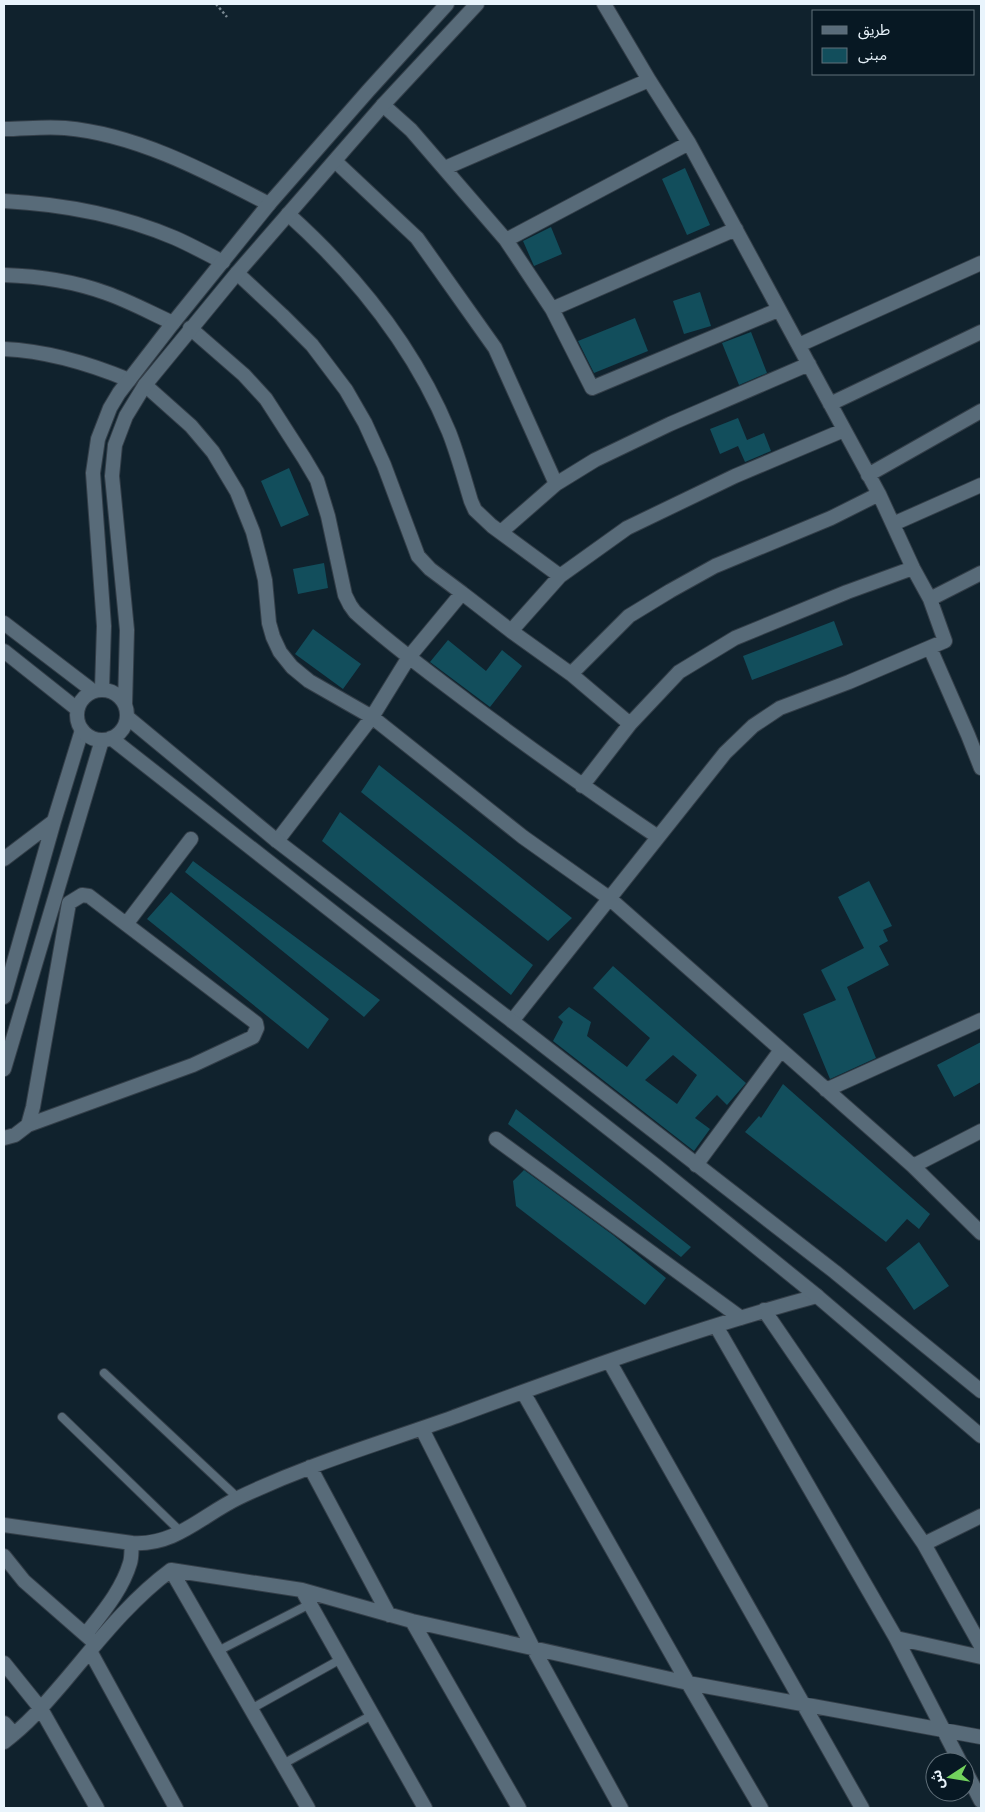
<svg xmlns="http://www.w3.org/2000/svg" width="985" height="1812" font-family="Helvetica,'Noto Sans Arabic',sans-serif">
	<rect width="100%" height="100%" fill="#10222d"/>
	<path fill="#124e5c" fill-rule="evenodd" d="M685 168 710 225 687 235 662 179Z
		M551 227 562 254 534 266 523 241Z
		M700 292 711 326 684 334 673 301Z
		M635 318 648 351 594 373 578 341Z
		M751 332 767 373 739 385 722 343Z
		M738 418 747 440 764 433 771 451 745 462 738 446 720 454 710 429Z
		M289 468 309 515 281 527 261 481Z
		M324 563 328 588 298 594 293 569Z
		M834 621 843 645 752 680 743 656Z
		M313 629 361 664 343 689 295 654Z
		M448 640 486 671 502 650 522 666 490 707 430 662Z
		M379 765 572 918 548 941 361 792Z
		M340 812 533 965 511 995 322 841Z
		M193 861 380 1000 364 1017 185 872Z
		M869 881 892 926 883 930 888 941 879 946 889 965 847 987 876 1058 830 1079 803 1014 836 1000 821 970 864 948 838 897Z
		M171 892 329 1019 308 1049 147 919Z
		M613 966 746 1083 727 1105 717 1095 695 1118 710 1129 694 1151 553 1041 563 1022 558 1017 569 1007 591 1022 587 1036 627 1067 650 1038 593 988ZM673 1055 697 1075 677 1104 645 1080Z
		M981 1042V1082L954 1097 937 1065Z
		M783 1084 930 1214 919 1229 907 1219 886 1242 745 1132 759 1116 761 1118Z
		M516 1109 691 1247 681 1257 508 1124Z
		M524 1170 613 1235 666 1278 645 1305 516 1206 513 1181Z
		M919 1242 949 1286 914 1310 886 1268Z"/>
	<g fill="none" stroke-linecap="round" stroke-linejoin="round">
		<defs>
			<path id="service" d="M104 1373 238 1498
				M62 1417 181 1532
				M218 1651 310 1604
				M251 1709 341 1659
				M283 1764 372 1715"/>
			<path id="minor" d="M604 4 649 80
				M383 105 411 130 506 240 552 309 592 388 778 310
				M4 129C24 129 45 126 65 128 136 134 207 172 269 204
				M335 161 417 238 495 348 556 484
				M445 168 649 80 689 143
				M4 201C62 204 121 215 175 238 191 245 207 254 223 262
				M288 214C357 276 414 347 449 432 458 455 464 478 471 501L475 510 492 526 560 576
				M506 240 689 143 879 494 913 568 930 599 945 641 849 682 780 708 753 726 725 753 512 1021
				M237 273 282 315 312 345 346 390 365 423 384 465 418 556 430 569 462 593 409 657 372 717 277 841
				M4 275C38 276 73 281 106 293 129 301 151 313 173 323
				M552 309 736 229
				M190 328 244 375 266 399 304 458 317 480 328 516 345 595 350 605 355 612C391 645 430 673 468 702 531 749 594 794 658 837
				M799 345 981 263
				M4 349C48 351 88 363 129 380
				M145 385 191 426 213 452 237 492 253 532 260 559 265 580 269 623 273 637 280 652 292 667 309 681 372 717 523 837 609 898 913 1166 981 1233
				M830 404 981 332
				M868 475 981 411
				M893 524 981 485
				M501 532 556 484 595 460 670 424 809 364
				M462 593 511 631
				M930 599 981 573
				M930 648 968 735 981 768
				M571 674 629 616 670 591 715 566 831 518 879 494
				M630 724 571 674 511 631 560 576 627 528 735 476 844 430
				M582 786 630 724 679 672 735 638 847 592 913 568
				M4 859 54 821
				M127 923 191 839
				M4 997 54 821 82 730
				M4 1069 102 740
				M826 1090 981 1020
				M4 1138 15 1135 28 1125 193 1065 253 1037 257 1028 256 1023 89 896 82 895 69 903 33 1107 28 1125
				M496 1139 741 1318
				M696 1165 781 1050
				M913 1166 981 1131
				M764 1310 924 1544 981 1646
				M716 1326 896 1638 960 1762
				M609 1361 862 1808
				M523 1392 688 1683 761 1808
				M422 1429 533 1648 621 1808
				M310 1467 389 1615
				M4 1525 132 1543C175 1546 201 1516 238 1498 261 1487 287 1476 311 1467 358 1449 407 1434 454 1417 574 1373 693 1329 817 1296
				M924 1544 981 1516
				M4 1556 24 1581 96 1644
				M171 1570 308 1808
				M302 1590 425 1808
				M412 1621 519 1808
				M86 1634C103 1612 122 1590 130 1563 132 1557 131 1550 132 1543
				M896 1638 981 1657
				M90 1651 176 1808
				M4 1663 41 1709 97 1808
				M4 1723 14 1734
				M4 1742C27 1725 45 1704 63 1683 97 1643 129 1601 171 1570L302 1590 412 1621 688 1683 981 1737
				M965 1770 981 1801"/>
			<path id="tertiary" d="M4 623 93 691
				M4 651 77 709
				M102 689 104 626 93 473 98 439 110 408 119 393 173 323 269 204 368 91 447 4
				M77 715a25 25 0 1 1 50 0a25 25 0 1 1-50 0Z
				M125 705 127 630 112 476 115 445 126 416 145 385 237 273 383 105 477 4
				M127 717 277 841 512 1021 835 1272 981 1391
				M111 738 655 1165 817 1296 981 1436"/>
		</defs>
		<use href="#service" stroke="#333e48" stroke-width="10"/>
		<use href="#minor" stroke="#333e48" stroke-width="16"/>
		<use href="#tertiary" stroke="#333e48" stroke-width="16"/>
		<path stroke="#788790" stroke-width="2.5" stroke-dasharray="2.5 2.5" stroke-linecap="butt" d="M216 4 227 17"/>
		<use href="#service" stroke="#586b79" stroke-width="8"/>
		<use href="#minor" stroke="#586b79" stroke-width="14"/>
		<use href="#tertiary" stroke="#586b79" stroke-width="14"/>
	</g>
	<rect width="985" height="1812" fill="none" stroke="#e9f4fc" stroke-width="10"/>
	<rect x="812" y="10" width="162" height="65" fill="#071823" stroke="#61707a"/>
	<rect x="822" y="26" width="25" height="8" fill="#586b79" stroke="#61707a"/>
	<text x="858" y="35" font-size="15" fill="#e9f4fc">طريق</text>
	<rect x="822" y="48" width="25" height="15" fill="#124e5c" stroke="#61707a"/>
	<text x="858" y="60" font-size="15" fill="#e9f4fc">مبنى</text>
	<g transform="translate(950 1777) rotate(258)"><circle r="24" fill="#071823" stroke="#61707a"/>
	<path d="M0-4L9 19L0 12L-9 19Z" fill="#72d25d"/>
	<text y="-8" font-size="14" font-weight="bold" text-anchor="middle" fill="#e9f4fc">ش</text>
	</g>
</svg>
